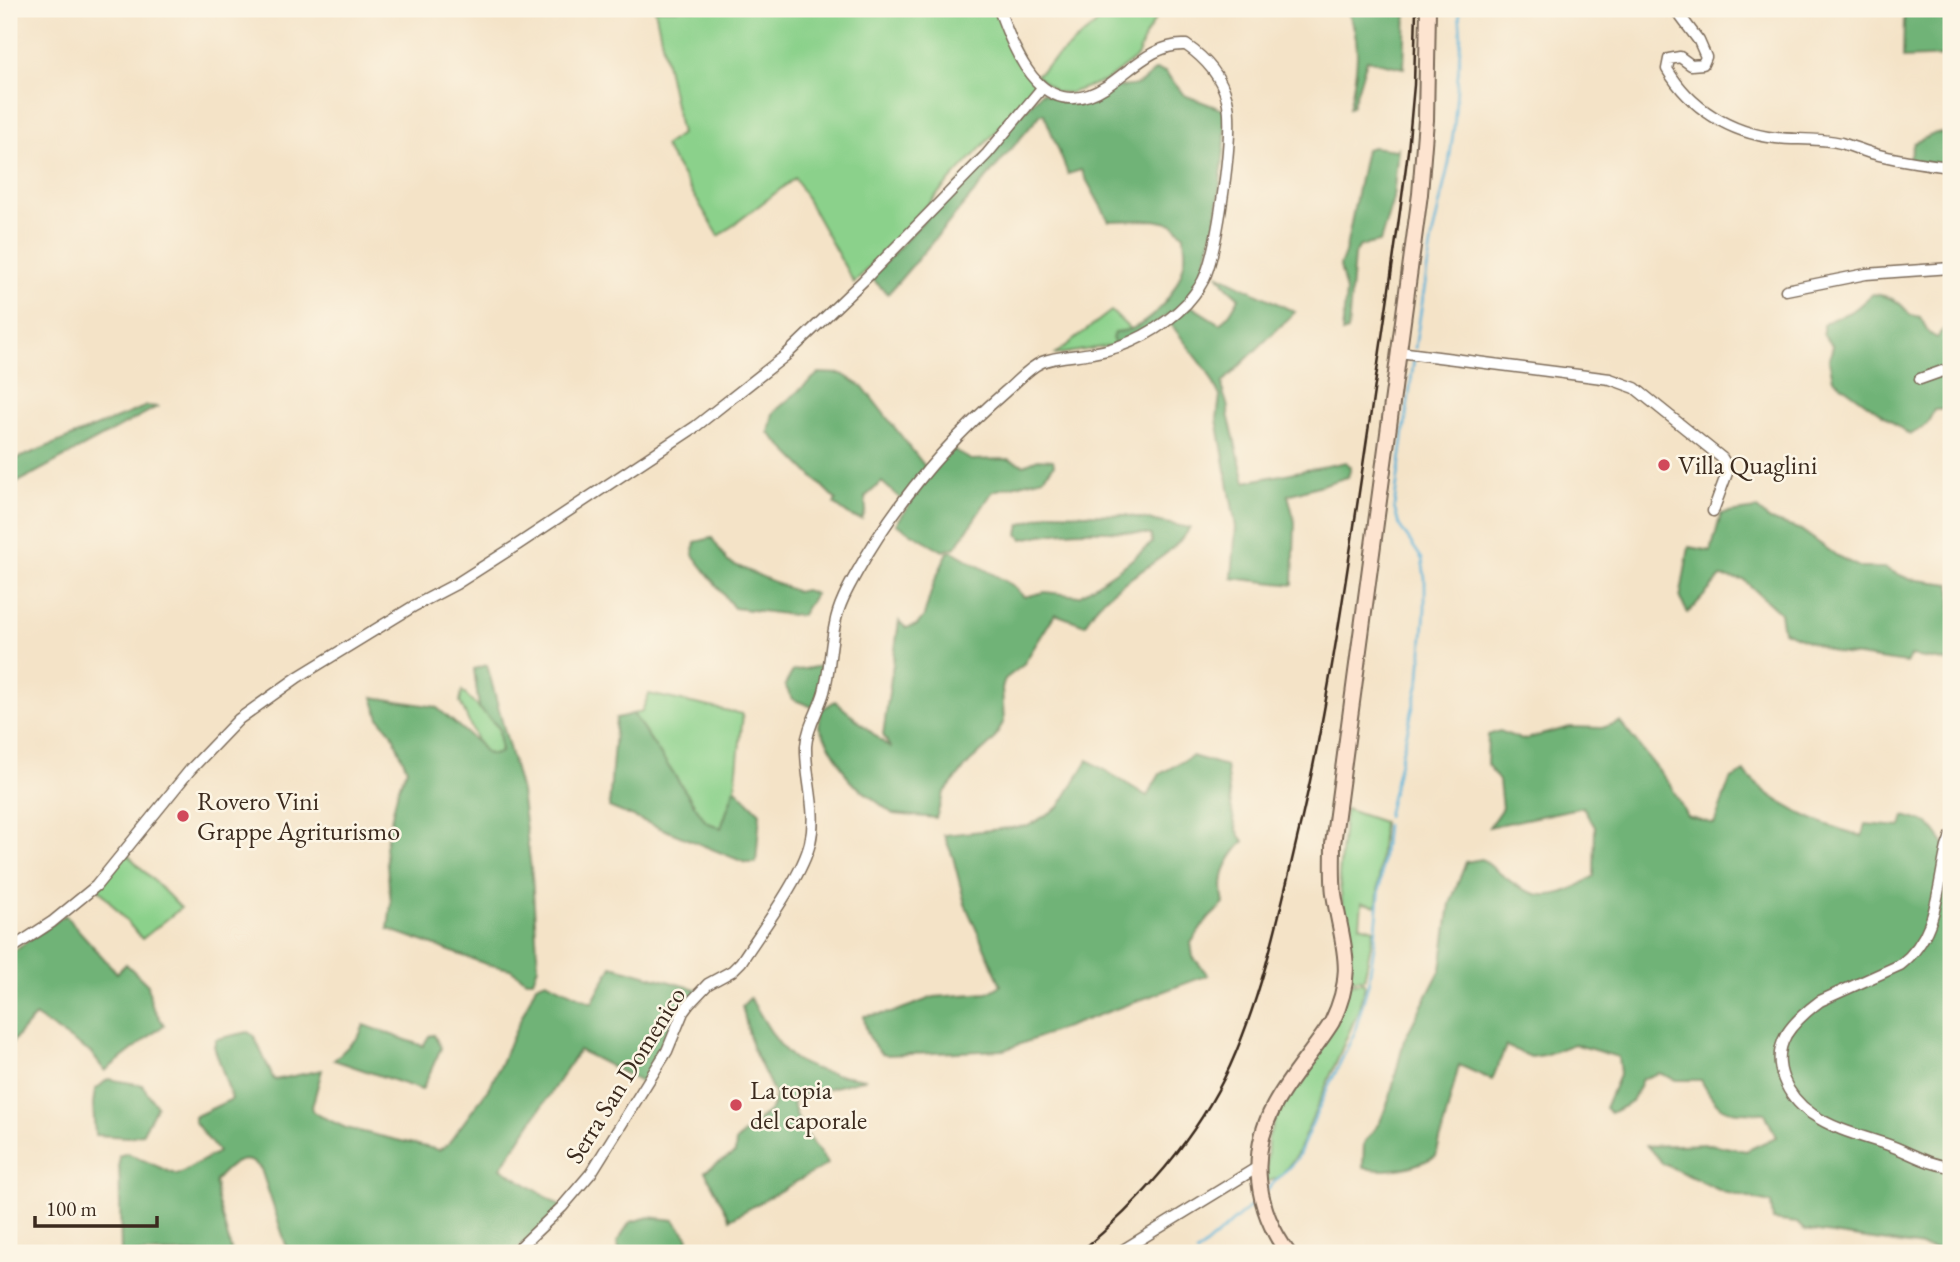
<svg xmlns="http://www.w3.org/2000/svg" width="1960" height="1262" font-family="'EB Garamond',serif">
	<rect width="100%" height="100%" fill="#fcf5e5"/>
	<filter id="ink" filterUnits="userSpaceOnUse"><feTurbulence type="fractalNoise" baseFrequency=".0143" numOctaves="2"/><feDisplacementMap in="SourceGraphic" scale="14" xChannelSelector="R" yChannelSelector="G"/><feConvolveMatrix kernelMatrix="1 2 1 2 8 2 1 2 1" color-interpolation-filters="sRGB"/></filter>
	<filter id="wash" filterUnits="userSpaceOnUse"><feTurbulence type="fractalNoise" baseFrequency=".00686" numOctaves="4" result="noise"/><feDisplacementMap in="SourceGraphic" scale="28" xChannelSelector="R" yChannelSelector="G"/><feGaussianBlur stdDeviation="1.57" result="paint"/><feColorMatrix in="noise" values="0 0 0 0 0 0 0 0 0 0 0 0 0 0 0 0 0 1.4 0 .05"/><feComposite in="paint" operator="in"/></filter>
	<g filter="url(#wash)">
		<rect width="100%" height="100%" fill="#f4e3c7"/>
		<path fill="#8bd18b" stroke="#637e54" stroke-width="2" d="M655 9H996L1037 88 854 283 795 178 719 236 664 146 681 134Z
			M1114 9H1161L1145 37 1137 57 1107 80 1070 93 1056 92 1036 75Z
			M1111 311 1131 330 1123 332 1115 345 1054 355Z
			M462 691 499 728 501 753 494 755 486 753 478 743 460 702Z
			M649 694 743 714 735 788 721 828 706 822 633 714 642 711Z
			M1345 809 1383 822 1377 906 1362 903 1360 925 1374 929 1364 979H1351L1339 876Z
			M127 854 181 908 142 939 98 888Z
			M1363 982 1365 986 1358 1011 1296 1156 1279 1178 1266 1182 1268 1138 1279 1108 1351 983Z"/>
		<path fill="#70b377" stroke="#566e4a" stroke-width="2" d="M1346 9H1406L1404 68 1367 60 1352 107 1349 108C1356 77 1364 38 1346 9Z
			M1906 9H1951V56L1903 58 1904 19Z
			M1156 70 1165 72 1184 95 1226 111 1225 142 1216 219 1201 279 1182 305 1143 332 1115 345 1112 338 1115 332C1149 331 1181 290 1185 257 1186 251 1184 242 1184 235L1173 224 1154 220 1109 221 1081 170 1068 174 1044 114H1041L888 294 871 278 1042 92C1070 108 1083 100 1111 89 1119 85 1131 88 1138 84 1145 81 1150 74 1156 70Z
			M1936 133 1951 134V167L1908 160 1914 143Z
			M1372 147 1396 150 1398 148 1393 199 1380 242 1360 246 1354 255 1348 331 1342 333 1346 292 1340 266 1345 253 1366 149Z
			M1219 275 1295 312 1223 382C1220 395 1230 402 1228 414L1245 482 1346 462 1351 467 1348 477 1288 495 1295 522 1293 585 1232 578 1236 527 1217 419 1220 396 1208 372 1170 323 1191 306 1220 324 1230 313 1239 298 1227 287Z
			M1873 294C1890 296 1900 301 1910 315L1920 317 1929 333 1937 338 1951 320V409L1934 410 1927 424 1910 435 1833 379 1829 360 1833 346 1823 334V325C1832 317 1845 316 1855 309 1861 305 1867 298 1873 294Z
			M819 373 842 374 863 387 927 469 902 500 882 482 865 497 866 510 862 519 852 517 834 504 836 500 769 433 773 413Z
			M147 406 157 407 9 487V462Z
			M954 450 971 460 1008 459 1024 465 1038 459 1053 460 1054 465 1043 478 993 491 956 547 943 551 896 524 944 455Z
			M1757 509 1770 520 1801 530 1837 556 1861 568H1884L1909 579 1951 584V662L1911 656 1906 663 1837 653 1783 631 1780 613 1744 580 1721 577 1688 613 1680 599 1689 547 1711 551 1721 514Z
			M1051 513 1125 515 1190 528C1163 569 1107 579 1085 625L1055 614 1023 665 1005 679 1002 688 1004 721 993 741 969 763 944 793 936 818 893 814 850 781 819 727 821 710 835 701 891 749 883 735 899 621 906 628 917 625 924 616 934 582 948 552 952 551 1012 585 1024 597 1045 592 1079 596 1125 565 1152 543 1151 535C1109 529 1064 529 1022 539L1018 534 1020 525Z
			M712 538 728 562 797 592 805 590 815 594 801 616 734 608 693 555 695 542Z
			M487 665 521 792 532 876 538 966 533 980H526L510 969 486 964 388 929 391 903 385 847 398 789 407 769 392 733 379 718 373 697 436 707 478 743 486 753 494 755 501 752 499 728 479 708 474 669Z
			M827 665 815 708 792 699 785 685 793 671Z
			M633 714 706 822 721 828 735 788 760 813 756 863H746L609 807 616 718Z
			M1620 722 1671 786 1687 816 1714 824 1730 780 1744 772C1778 808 1816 823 1862 836L1865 824 1901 827 1904 816 1929 823 1946 846 1951 836V1251L1804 1230 1797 1223 1773 1220 1771 1203 1723 1192 1662 1163 1647 1146 1710 1144 1746 1151 1776 1137 1765 1113C1726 1111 1721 1117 1701 1080H1676L1659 1073 1642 1079 1632 1102 1611 1113 1605 1108 1620 1073 1618 1057 1574 1044 1544 1055 1531 1057 1506 1046 1492 1080 1459 1065 1436 1156C1414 1168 1388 1173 1363 1168L1364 1143 1380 1122 1390 1097 1404 1040 1441 969 1450 904 1466 862 1482 859C1525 894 1543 911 1594 876L1595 827 1583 807 1489 827 1502 808 1499 781 1487 764 1488 735 1500 731 1522 740 1570 727 1602 728Z
			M1192 756 1226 766C1229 786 1230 827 1244 841 1226 861 1218 876 1224 904L1207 920 1191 943 1193 957 1208 975 1004 1050 887 1055 882 1054C871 1045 865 1030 864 1016L891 1013 934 997 988 993 1001 985 965 904 953 857 944 835 1028 826 1059 807 1088 760 1147 796 1160 774Z
			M65 915 117 973 126 964 148 985 151 1004 164 1025 105 1071 91 1053 35 1016 9 1046V954Z
			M612 966 700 990 662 1056 643 1083 579 1050 501 1168 562 1207 514 1253H298L288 1251 261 1169C244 1150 228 1166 215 1181L217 1199 232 1253H121L119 1156 127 1153 177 1175 218 1152 194 1121V1117L232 1099 214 1046 216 1039 248 1032 254 1036 274 1080 322 1070 312 1107V1111L316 1114 346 1128 439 1150 448 1144 491 1085 536 985 546 981 592 1003Z
			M750 998C762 1016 778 1049 796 1060 816 1073 843 1075 866 1079L798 1096 793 1100C794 1123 816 1146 828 1164L730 1219 705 1171 735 1153 736 1141 772 1108 775 1095 752 1047 742 1006Z
			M364 1025 423 1046 429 1036 434 1035 441 1048 422 1090 334 1060 359 1036Z
			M108 1079 142 1085 157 1106 142 1134 129 1137 95 1135 93 1104 95 1090Z
			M649 1217 674 1220 688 1238 683 1253H620L617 1242 630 1222Z"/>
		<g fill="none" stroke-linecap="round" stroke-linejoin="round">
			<path stroke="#5bb2d8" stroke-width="2.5" d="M1415 348 1433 233 1449 163 1454 126 1461 36 1459 9
				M1387 816 1420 678 1425 609V578L1422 559 1399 525 1394 507 1414 359
				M1267 1190 1297 1159 1326 1092 1354 1034 1368 985 1375 940 1386 825
				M1197 1253 1254 1203"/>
		</g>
	</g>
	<g filter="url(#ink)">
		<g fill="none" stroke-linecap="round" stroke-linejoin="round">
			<defs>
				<path id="street" d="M1675 9 1699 41 1706 57 1703 64 1691 65 1680 57 1669 59 1667 69C1690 108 1730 133 1776 138 1798 140 1819 138 1841 143 1851 146 1861 150 1871 153 1897 160 1925 164 1951 167
					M1786 290 1866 274 1951 268
					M1399 352 1610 379 1635 388 1722 458 1727 466V473L1713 511
					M1920 379 1951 368
					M1951 836 1947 847C1937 889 1938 936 1900 965L1820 1001C1808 1010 1794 1022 1786 1035 1770 1064 1787 1097 1812 1114 1833 1129 1861 1136 1886 1144 1910 1152 1925 1164 1951 1167
					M9 950 52 922 96 886 190 770 239 719 298 677 414 606 456 584 517 545 695 427 785 356 863 281 987 154 1042 88
					M514 1253 562 1207 591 1173 667 1051 683 1012 689 1004 708 984 732 971 741 962C761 931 802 877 810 843 818 810 805 779 806 746 807 727 819 710 824 692 830 670 830 647 835 624 838 606 848 588 857 572 895 504 947 442 1006 391 1017 382 1028 368 1042 362 1056 356 1077 356 1092 353 1127 348 1163 328 1187 303 1194 295 1202 285 1206 274 1218 242 1235 131 1227 99 1221 76 1205 58 1186 45 1155 43 1132 69 1107 86 1045 126 1016 58 999 9
					M1118 1253 1258 1167"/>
				<path id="secondary" d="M1288 1253C1256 1210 1248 1155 1274 1106 1290 1076 1314 1051 1332 1022 1357 970 1342 946 1334 894 1332 877 1333 861 1333 844L1420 194 1426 120 1428 9"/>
			</defs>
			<use href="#street" stroke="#7c6b59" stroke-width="13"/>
			<use href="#secondary" stroke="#7c6b59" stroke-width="18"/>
			<use href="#street" stroke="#fff" stroke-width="10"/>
			<use href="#secondary" stroke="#fde4d0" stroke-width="14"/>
			<path stroke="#3b2a1e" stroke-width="2.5" d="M1079 1253C1140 1203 1197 1138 1230 1066 1265 988 1281 905 1301 822 1327 709 1344 594 1361 479 1377 370 1394 261 1408 151L1414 85 1416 9"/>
		</g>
	</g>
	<g fill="#d1495b" stroke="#fcf5e5" stroke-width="2.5">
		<circle cx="1664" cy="465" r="7"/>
		<circle cx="183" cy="816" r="7"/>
		<circle cx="736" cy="1105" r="7"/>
	</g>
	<g text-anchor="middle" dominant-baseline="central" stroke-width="5" stroke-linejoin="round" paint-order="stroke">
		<g font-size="26" fill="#3b2a1e" stroke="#fcf5e5" text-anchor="start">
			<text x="1678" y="465">Villa Quaglini</text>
			<text x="197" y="801">Rovero Vini<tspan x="197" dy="30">Grappe Agriturismo</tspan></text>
			<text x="750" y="1090">La topia<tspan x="750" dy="30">del caporale</tspan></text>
		</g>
		<g font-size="26" fill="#3b2a1e" stroke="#fcf5e5">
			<text transform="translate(625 1075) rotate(-58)">Serra San Domenico</text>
		</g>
	</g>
	<rect width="1960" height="1262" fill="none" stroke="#fcf5e5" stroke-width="35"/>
	<path d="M35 1216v10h122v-10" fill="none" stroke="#3b2a1e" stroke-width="3.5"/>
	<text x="46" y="1216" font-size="21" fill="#3b2a1e" stroke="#fcf5e5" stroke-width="5" paint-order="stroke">100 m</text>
</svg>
